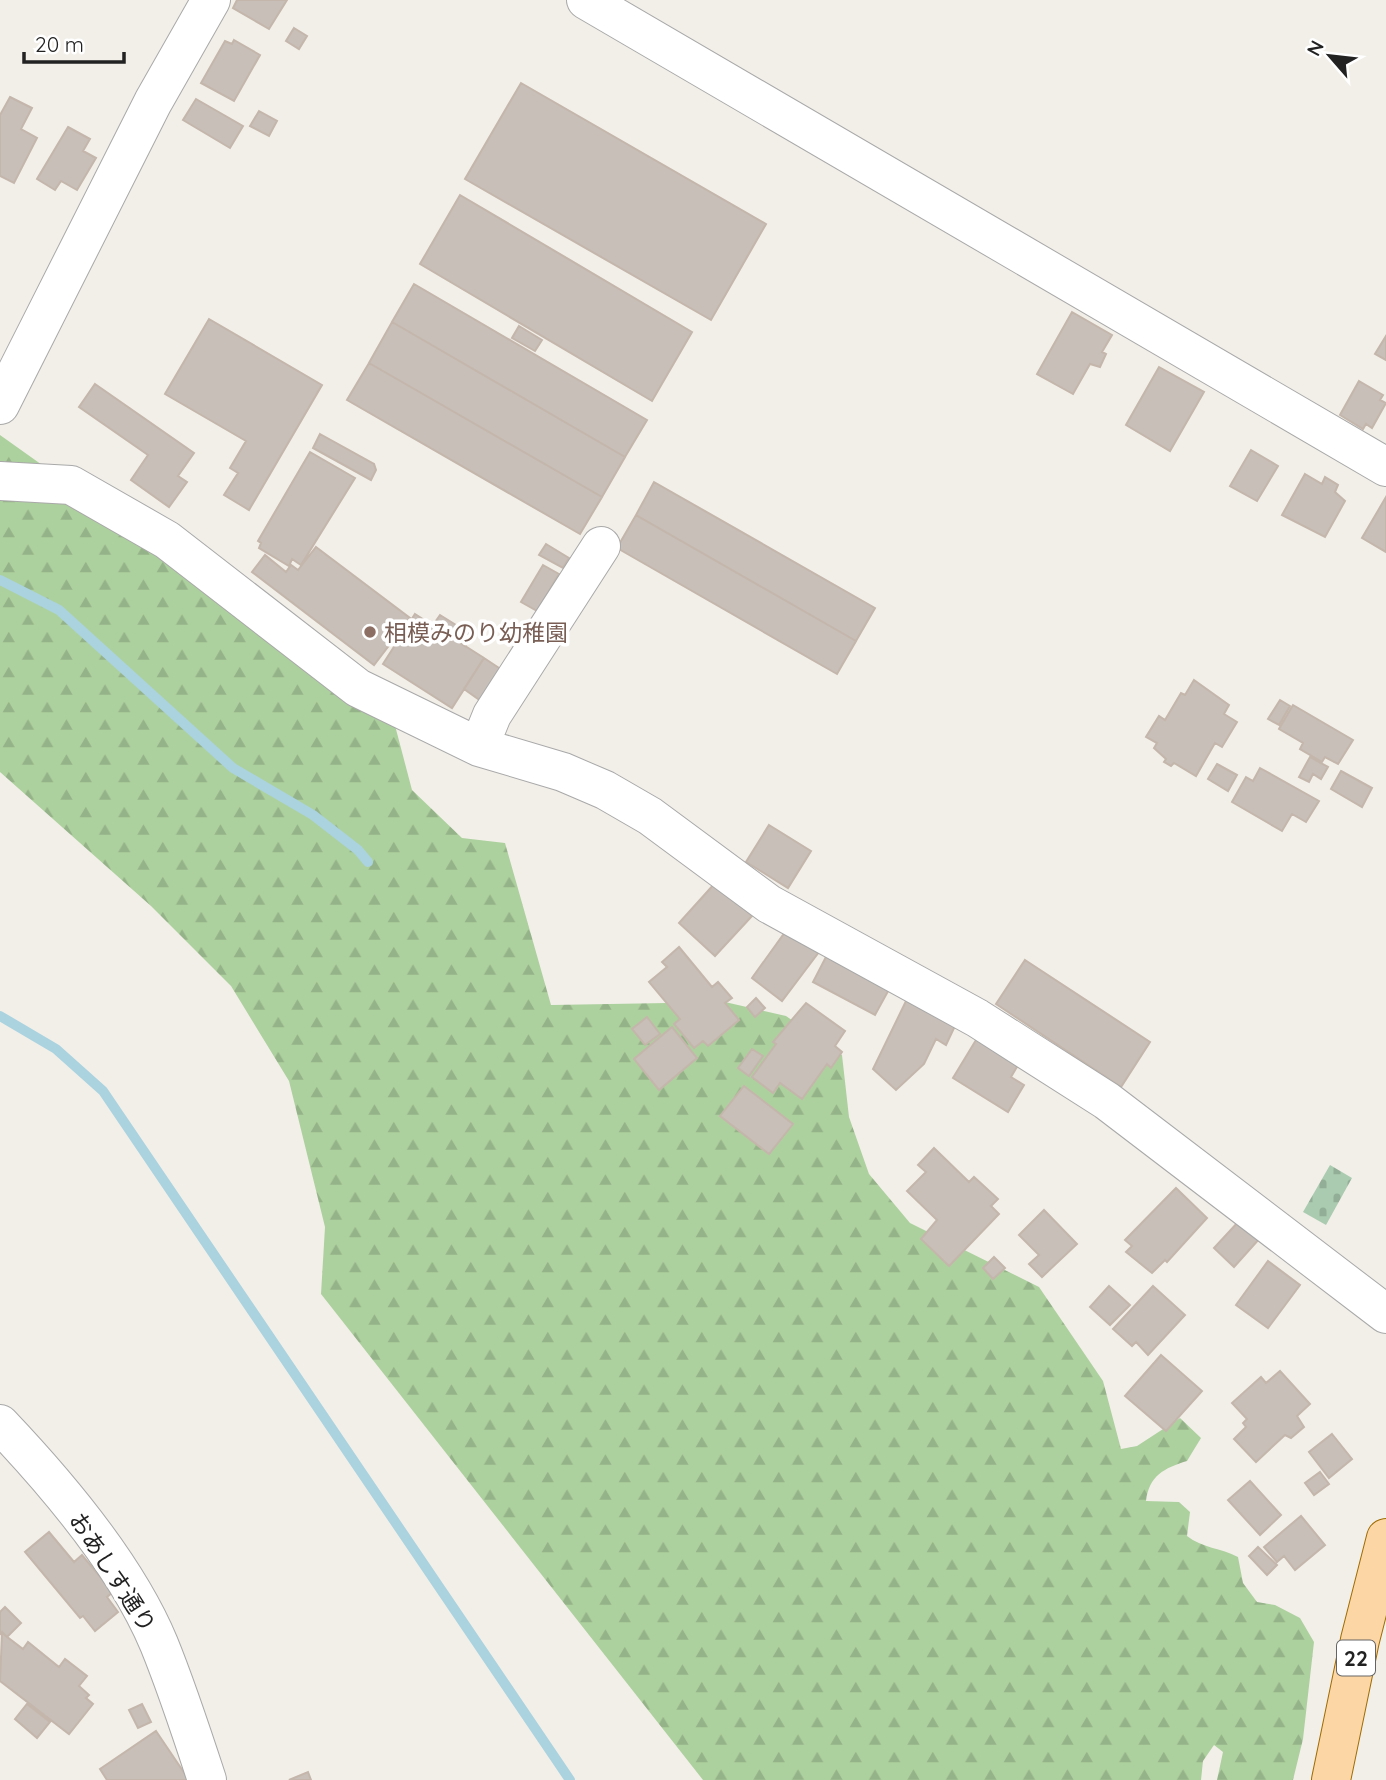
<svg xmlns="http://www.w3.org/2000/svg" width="1386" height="1780" font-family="Quicksand,'Noto Sans JP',sans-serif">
	<defs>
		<pattern id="forest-firs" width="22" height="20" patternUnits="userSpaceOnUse" patternTransform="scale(1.75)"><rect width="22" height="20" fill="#add19e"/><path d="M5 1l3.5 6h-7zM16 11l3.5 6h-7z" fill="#95b388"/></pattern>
		<pattern id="cemetery-stones" width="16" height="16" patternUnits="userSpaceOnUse" patternTransform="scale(1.75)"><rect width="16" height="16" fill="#aacbaf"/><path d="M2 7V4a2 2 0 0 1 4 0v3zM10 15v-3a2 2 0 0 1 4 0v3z" fill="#92ae96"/></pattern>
	</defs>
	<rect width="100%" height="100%" fill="#f2efe9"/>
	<path fill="url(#forest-firs)" d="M0 435 392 714 412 790 462 838 505 843 551 1005 725 1002 786 1016 842 1055 849 1117 869 1174 910 1223 1039 1287 1103 1381 1121 1449 1137 1446 1180 1418 1201 1438 1187 1461C1164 1468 1149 1476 1146 1501L1179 1502 1190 1512 1187 1536C1202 1548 1221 1548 1238 1557L1243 1583 1257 1602 1275 1605 1300 1618 1314 1642 1303 1739 1293 1780H1217L1223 1752 1214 1745 1203 1761 1201 1780H703L321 1294 325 1227 289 1081 231 986 151 906 0 772Z"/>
	<path fill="url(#cemetery-stones)" d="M1330 1165 1352 1178 1326 1225 1303 1212Z"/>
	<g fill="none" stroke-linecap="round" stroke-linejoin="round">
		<path stroke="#aad3df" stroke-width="10" d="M0 580 59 610 233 768 313 815 358 850 368 862
			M0 1016 56 1049 103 1091 570 1780"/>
	</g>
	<path fill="#c7bfb8" stroke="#c4b6ab" stroke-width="2" d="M237 0H287L269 29 233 8Z
		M294 28 307 36 299 49 286 41Z
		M234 40 260 55 234 101 201 83 225 41 232 44Z
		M521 83 766 224 711 320 465 179Z
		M10 97 32 108 21 129 37 138 14 183 0 176V115Z
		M196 99 243 126 230 148 183 120Z
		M259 111 277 121 269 136 250 126Z
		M68 127 90 139 83 151 96 158 77 190 61 181 55 190 37 179Z
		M460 195 692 332 652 401 420 264Z
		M414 284 647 420 625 457 392 322Z
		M1072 312 1112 335 1102 352 1106 354 1100 367 1090 364 1073 394 1037 374Z
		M209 319 322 385 249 510 224 495 238 473 230 468 246 441 165 394Z
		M392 322 625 457 602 497 369 363Z
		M519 326 542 340 535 351 512 338Z
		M1386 336V360L1375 354Z
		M369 363 602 497 580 534 347 400Z
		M1159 367 1204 392 1170 451 1126 425Z
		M1359 381 1383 395 1380 400 1386 403 1372 428 1366 424 1363 429 1340 415Z
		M95 384 194 453 178 476 187 482 169 507 131 480 148 455 79 407Z
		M320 434 374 464 376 470 371 480 313 448Z
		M1251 450 1278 466 1257 501 1230 486Z
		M310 452 355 478 301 565 292 559 289 566 259 548 261 543 258 541Z
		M1305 474 1322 484 1325 477 1338 485 1335 492 1345 501 1325 537 1282 515Z
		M654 482 875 608 856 641 636 515Z
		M1386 497V552L1362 538Z
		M636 515 856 641 837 674 617 548Z
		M546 544 569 558 563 568 539 555Z
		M316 547 410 618 374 665 252 572 265 555 286 572 291 565 298 570Z
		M543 565 559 574 537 611 521 602Z
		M415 614 484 658 452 708 383 664Z
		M440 615 472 635 465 646 433 625Z
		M484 658 502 670 481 701 464 689Z
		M1194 680 1229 705 1224 714 1237 722 1222 747 1215 743 1196 776 1174 763 1171 766 1164 762 1166 759 1154 748 1157 743 1146 737 1159 716 1165 720 1181 693 1185 695Z
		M1280 700 1290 706 1279 725 1268 719Z
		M1293 705 1353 740 1338 764 1325 757 1322 762 1300 749 1303 743 1279 729Z
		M1310 757 1328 767 1321 779 1313 774 1309 782 1299 777Z
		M1217 764 1237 775 1228 791 1208 779Z
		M1260 768 1319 801 1306 822 1292 814 1282 831 1232 802 1246 777 1253 781Z
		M1341 771 1372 788 1362 807 1331 789Z
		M769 825 811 851 788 888 746 862Z
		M716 882 752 916 715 956 679 923Z
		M788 928 819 952 782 1001 752 978Z
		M679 947 712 987 718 982 732 998 725 1003 739 1020 708 1046 703 1041 694 1048 674 1024 680 1019 649 982 667 967 662 962Z
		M829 951 892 984 875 1015 813 982Z
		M1025 960 1150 1042 1121 1087 996 1004Z
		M908 997 955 1026 946 1045 936 1039 924 1064 896 1090 873 1069Z
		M756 998 765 1008 755 1017 747 1007Z
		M806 1003 845 1031 835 1046 842 1052 831 1068 827 1064 802 1099 780 1083 773 1093 752 1077 776 1044 773 1042Z
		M647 1017 660 1034 645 1045 632 1029Z
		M672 1027 697 1058 659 1090 634 1059Z
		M979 1035 1021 1060 1011 1077 1024 1085 1008 1112 953 1078Z
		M752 1049 763 1056 749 1076 738 1068Z
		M744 1086 793 1124 769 1154 720 1116Z
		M934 1148 969 1182 974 1177 998 1199 991 1206 999 1214 949 1266 921 1239 937 1220 907 1191 926 1172 918 1165Z
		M1176 1188 1207 1218 1167 1262 1165 1260 1152 1273 1126 1252 1132 1246 1125 1240Z
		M1044 1210 1077 1244 1042 1277 1029 1264 1039 1255 1019 1235Z
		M1240 1220 1260 1238 1234 1267 1214 1248Z
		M994 1257 1005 1268 993 1279 983 1268Z
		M1268 1261 1300 1285 1268 1328 1236 1305Z
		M1109 1286 1130 1305 1110 1325 1090 1307Z
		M1153 1286 1185 1315 1148 1355 1136 1342 1132 1346 1113 1329Z
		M1161 1355 1202 1391 1166 1431 1125 1396Z
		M1280 1371 1310 1404 1297 1416 1304 1427 1291 1438 1285 1435 1256 1462 1234 1439 1246 1427 1243 1423 1247 1419 1232 1403 1261 1377 1266 1383Z
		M1332 1434 1352 1459 1329 1478 1309 1452Z
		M1320 1472 1329 1484 1314 1495 1305 1483Z
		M1250 1481 1281 1515 1260 1535 1228 1500Z
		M1301 1516 1325 1545 1295 1570 1284 1556 1277 1562 1264 1547Z
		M49 1532 74 1562 82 1555 113 1592 107 1597 118 1612 95 1631 83 1616 80 1618 25 1552Z
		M1258 1547 1277 1565 1267 1575 1249 1556Z
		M5 1607 21 1623 7 1637 2 1632 0 1634V1612Z
		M2 1633 23 1649 28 1642 59 1667 65 1659 87 1676 79 1686 89 1695 86 1698 93 1704 69 1734 0 1681Z
		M27 1704 50 1722 37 1738 15 1719Z
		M142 1704 151 1722 138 1728 129 1710Z
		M156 1731 189 1780H107L100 1769Z
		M308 1772 311 1780H289Z"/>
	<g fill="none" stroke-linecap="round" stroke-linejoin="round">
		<defs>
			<path id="minor" d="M586 0 1386 467
				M0 405 153 102 211 0
				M0 481 71 485 167 540 358 688 479 747 563 772 605 790 650 816 769 904 977 1018 1107 1101 1386 1314
				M479 747 492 715 601 546
				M0 1424C57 1484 127 1567 159 1644 177 1688 192 1734 207 1780"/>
			<path id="primary" d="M1331 1780 1360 1640 1386 1538"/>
		</defs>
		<use href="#minor" stroke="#a9a9a9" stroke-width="40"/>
		<use href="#primary" stroke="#a06b00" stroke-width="40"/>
		<use href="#minor" stroke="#fff" stroke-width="38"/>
		<use href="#primary" stroke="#fcd6a4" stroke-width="38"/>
	</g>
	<circle fill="#8d6e63" stroke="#fff" stroke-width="2.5" cx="370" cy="632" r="7"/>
	<g text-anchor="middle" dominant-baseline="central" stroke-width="7" stroke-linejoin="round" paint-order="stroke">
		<rect fill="#fff" stroke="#646464" stroke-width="2" x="1337" y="1640.5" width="38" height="35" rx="5"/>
		<g font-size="21" font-weight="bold" fill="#222">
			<text x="1356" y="1658">22</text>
		</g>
		<g font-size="23" fill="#785e54" stroke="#fff" text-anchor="start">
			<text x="384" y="632">相模みのり幼稚園</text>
		</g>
		<g font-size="23" fill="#222" stroke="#fff">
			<text transform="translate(113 1572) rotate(57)">おあしす通り</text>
		</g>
	</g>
	<g transform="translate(1330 56) rotate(298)" stroke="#ffffff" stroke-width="5" paint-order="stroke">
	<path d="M0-5L12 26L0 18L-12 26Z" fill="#222222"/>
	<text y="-10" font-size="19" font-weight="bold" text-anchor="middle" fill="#222222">N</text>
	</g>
	<path d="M24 52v10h100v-10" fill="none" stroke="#222222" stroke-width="3.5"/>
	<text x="35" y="52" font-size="21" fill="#222222" stroke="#ffffff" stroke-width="5" paint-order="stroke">20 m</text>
</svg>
